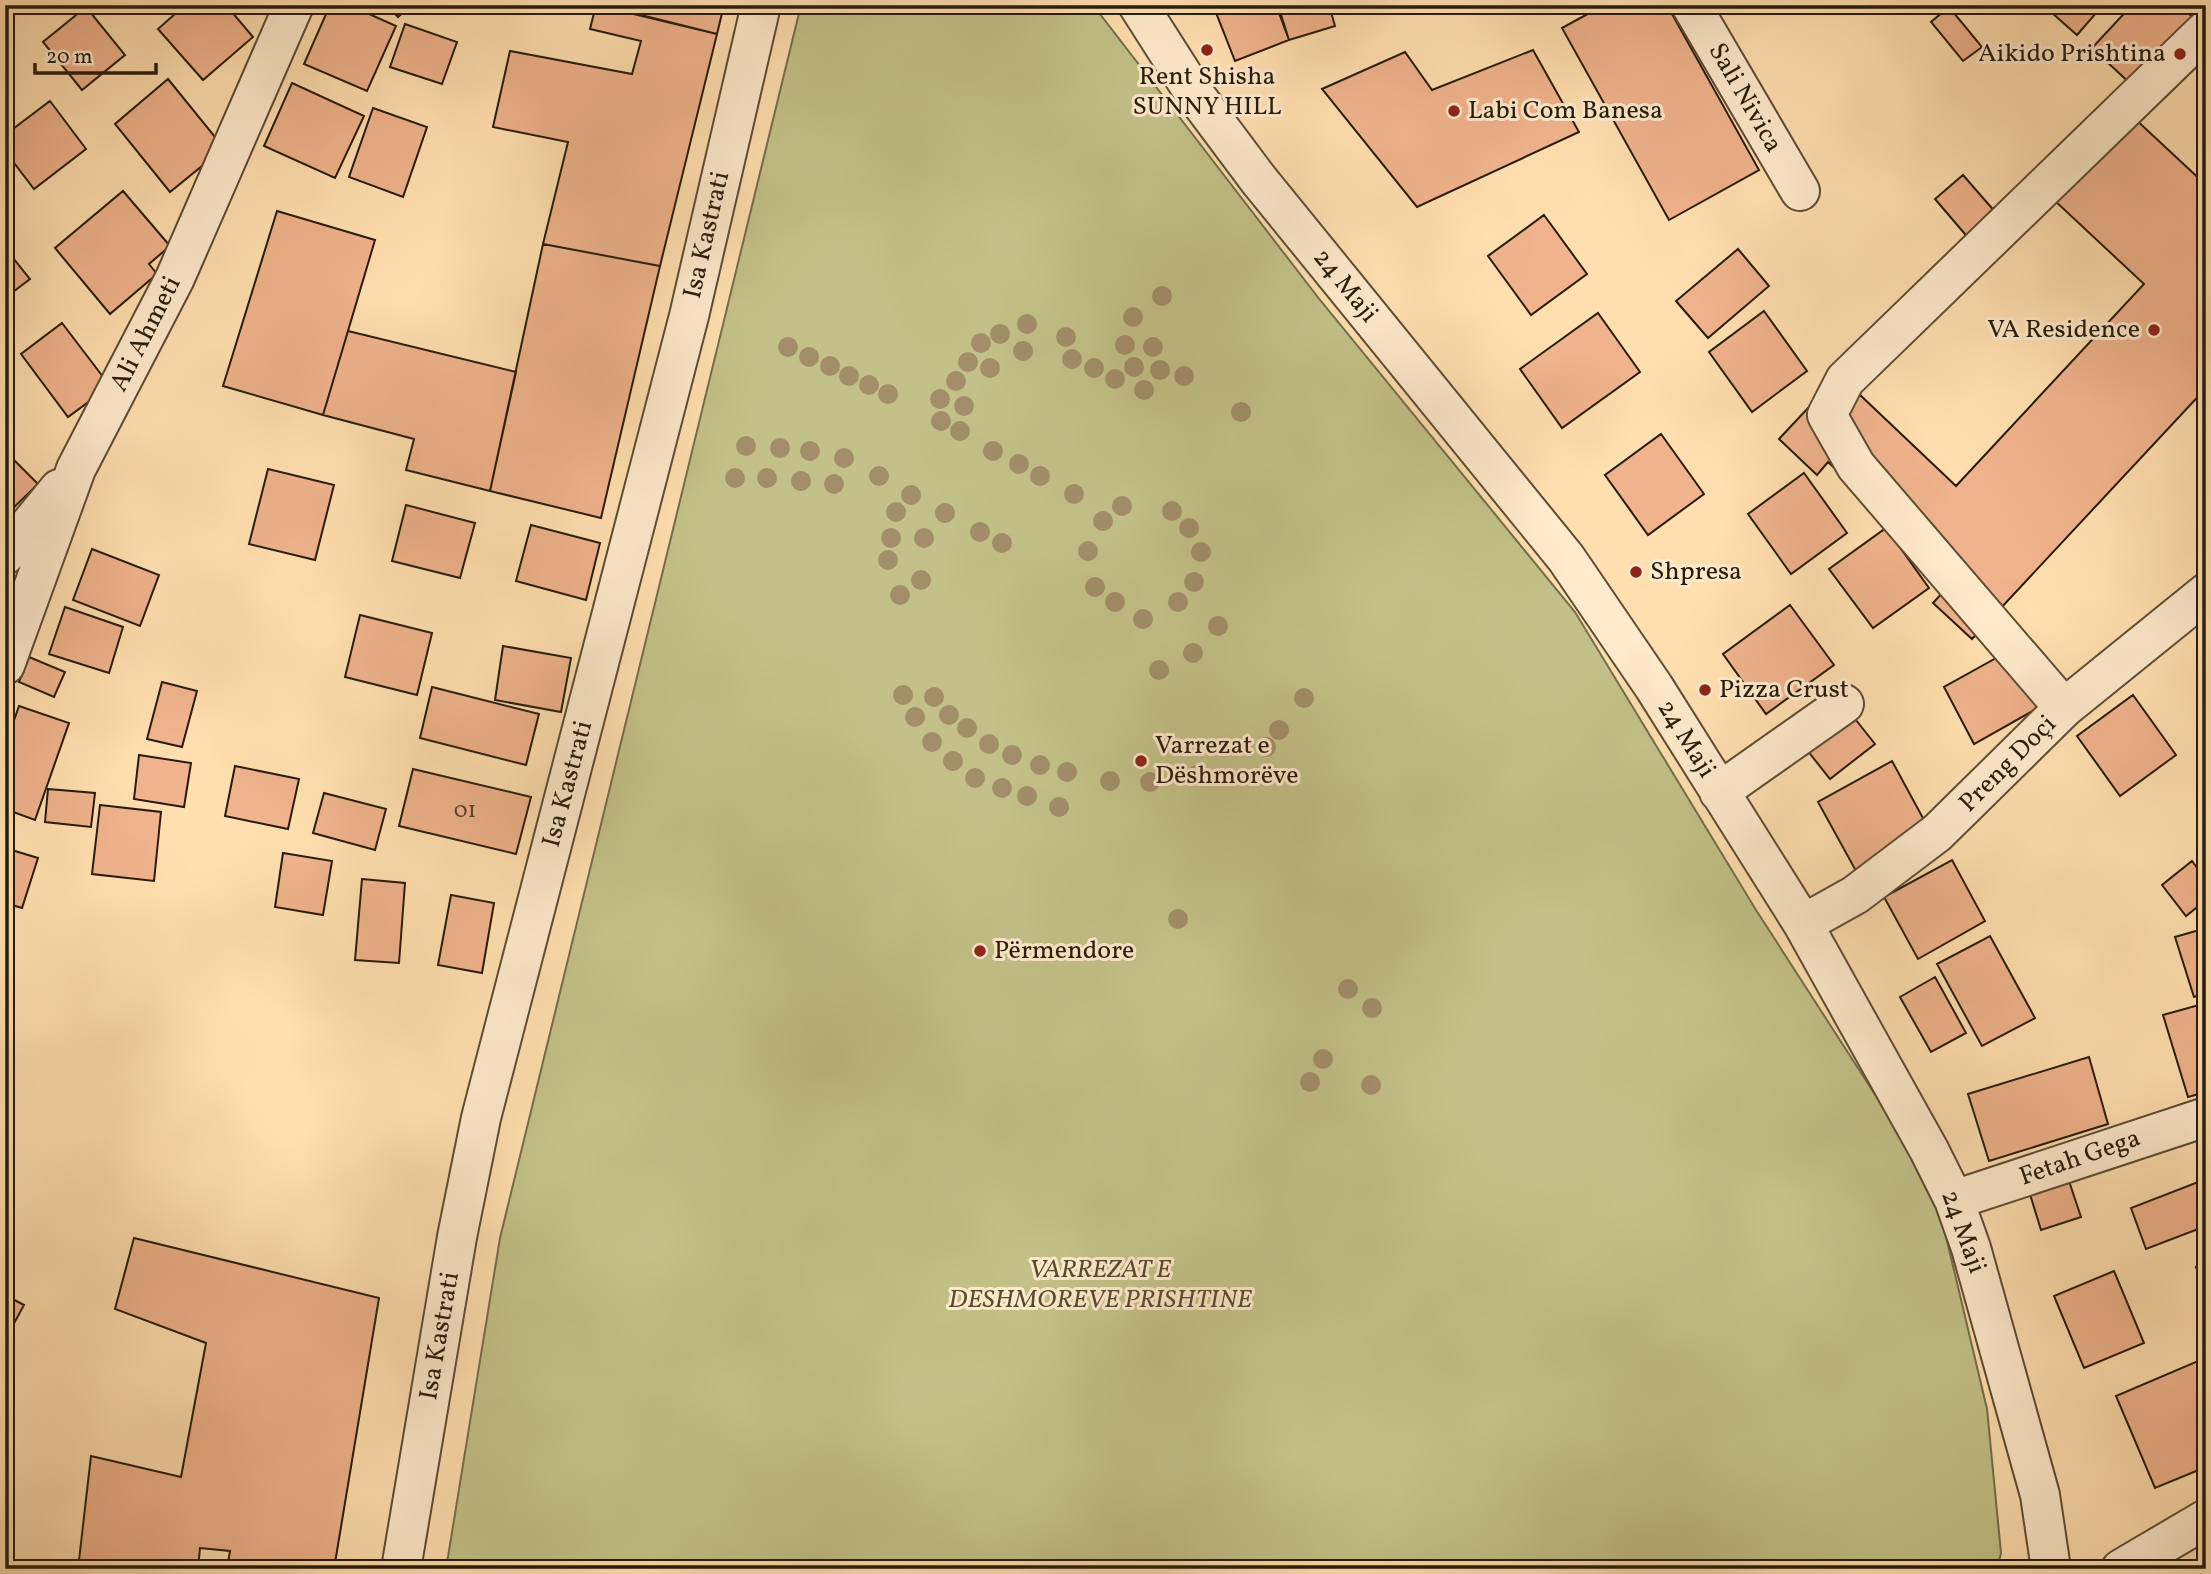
<svg xmlns="http://www.w3.org/2000/svg" width="2211" height="1574" font-family="Vollkorn,serif">
	<rect width="100%" height="100%" fill="#ffdfb0"/>
	<filter id="stains"><feTurbulence type="fractalNoise" baseFrequency=".00286" numOctaves="4"/><feColorMatrix values="0 0 0 0 .2 0 0 0 0 .09 0 0 0 0 .02 0 0 0 .5 -.17"/></filter>
	<radialGradient id="worn" r=".72"><stop offset=".6" stop-color="#630" stop-opacity="0"/><stop offset="1" stop-color="#630" stop-opacity=".3"/></radialGradient>
	<path fill="#c3c189" stroke="#756e4a" stroke-width="2" d="M801 5H1093L1320 300 1575 612 1756 910 1934 1186 1987 1409 2001 1553 1997 1569H446L500 1238Z"/>
	<path fill="#f0b38d" stroke="#271b0a" stroke-width="2" d="M185 5H226L253 37 203 80 158 29Z
		M330 5H349L396 26 367 91 304 64Z
		M387 5H411L398 17Z
		M596 5 717 34 660 266 543 244 568 142 493 127 510 51 632 74 641 41 590 29Z
		M601 5H724L717 34Z
		M1213 5H1276L1289 40 1235 61Z
		M1278 5H1329L1335 26 1289 40Z
		M1380 5H1412L1382 14Z
		M1604 5H1667L1759 170 1669 220 1562 28Z
		M2043 5H2103L2077 35Z
		M2132 5H2179L2196 20 2134 87 2092 48Z
		M86 7 125 55 82 90 43 42Z
		M1949 7 1982 47 1963 61 1931 22Z
		M405 24 457 42 442 84 390 67Z
		M1533 50 1579 132 1417 207 1322 89 1405 52 1432 90Z
		M168 79 224 148 170 192 115 124Z
		M292 83 364 116 335 178 264 146Z
		M50 101 86 149 34 189 5 151V135Z
		M2118 103 2206 185V388L1972 639 1933 603 1954 580 1828 462 1817 475 1779 439 1839 375 1956 486 2144 284 2039 186Z
		M373 108 427 127 403 197 349 177Z
		M1963 175 2010 229 1982 254 1935 199Z
		M123 191 170 246 149 264 157 274 110 314 55 248Z
		M277 211 375 240 323 415 223 386Z
		M1544 215 1587 274 1531 315 1488 256Z
		M543 244 660 266 601 518 490 491Z
		M5 248 30 279 5 298Z
		M1738 249 1769 286 1708 338 1676 301Z
		M1764 311 1807 371 1752 412 1709 352Z
		M1598 313 1640 372 1562 428 1520 369Z
		M62 323 110 386 68 417 21 354Z
		M348 331 516 372 490 491 406 470 414 439 323 415Z
		M1661 434 1704 494 1648 535 1605 475Z
		M5 451 38 484 5 516Z
		M268 469 334 485 315 560 249 544Z
		M1804 473 1847 533 1791 574 1748 514Z
		M406 505 475 523 460 578 392 561Z
		M531 525 600 543 586 600 516 581Z
		M1886 528 1929 588 1873 628 1829 569Z
		M92 549 159 575 140 626 73 600Z
		M1790 605 1834 665 1766 714 1723 654Z
		M65 607 123 627 109 673 49 654Z
		M360 615 432 633 417 695 345 677Z
		M503 646 571 658 561 712 495 700Z
		M2007 652 2038 708 1974 744 1944 687Z
		M29 657 65 672 54 697 19 682Z
		M162 682 197 691 182 747 147 739Z
		M432 687 539 714 526 765 420 738Z
		M2133 695 2176 755 2120 796 2077 736Z
		M19 706 69 723 35 820 5 809V746Z
		M1852 715 1875 744 1830 779 1807 750Z
		M139 755 191 763 184 807 134 799Z
		M1892 761 1930 831 1856 871 1818 802Z
		M235 766 299 779 288 829 225 816Z
		M413 769 531 797 516 854 399 826Z
		M48 789 95 793 91 827 45 822Z
		M324 793 386 809 375 850 313 833Z
		M100 805 161 812 154 881 92 874Z
		M5 848 38 858 22 908 5 903Z
		M283 853 332 861 323 915 275 907Z
		M1952 860 1985 921 1918 959 1884 897Z
		M2192 861 2206 880V900L2186 916 2162 885Z
		M362 879 405 883 399 963 355 960Z
		M451 895 494 903 482 973 438 965Z
		M2206 928V993L2194 997 2175 937Z
		M1990 936 2035 1018 1982 1046 1937 964Z
		M1935 977 1966 1033 1931 1052 1900 997Z
		M2206 1003V1092L2188 1097 2163 1015Z
		M2089 1057 2108 1124 1989 1161 1968 1094Z
		M2068 1178 2081 1217 2041 1230 2029 1191Z
		M2206 1179V1226L2146 1249 2131 1208Z
		M134 1238 379 1298 334 1569H227L230 1551 200 1548 198 1569H78L91 1456 181 1477 206 1343 115 1309Z
		M2206 1263V1296L2196 1267Z
		M2114 1271 2144 1343 2084 1368 2054 1296Z
		M5 1295 24 1305 5 1340Z
		M2198 1361 2206 1380V1467L2155 1488 2116 1396Z"/>
	<g fill="none" stroke-linecap="round" stroke-linejoin="round">
		<defs>
			<path id="minor" d="M1138 5 1196 96 1258 179 1566 558 1654 687 1803 924 1929 1150 1954 1200 1971 1248 2040 1495 2051 1569
				M1691 5 1800 191
				M5 555 59 489
				M5 665 76 469 175 278 294 5
				M2064 708 1856 466 1827 415 1845 380 2206 30
				M1719 792 1844 704
				M1803 924 1855 895 1937 833 2064 708 2206 593
				M1954 1200 2206 1117
				M401 1569 457 1237 481 1118 689 316 761 5
				M2121 1569 2206 1519"/>
		</defs>
		<use href="#minor" stroke="#5d4c34" stroke-width="42"/>
		<use href="#minor" stroke="#ffeacc" stroke-width="38"/>
	</g>
	<g fill="#a28f6a">
		<circle cx="1162" cy="296" r="10"/>
		<circle cx="1133" cy="317" r="10"/>
		<circle cx="1027" cy="324" r="10"/>
		<circle cx="1000" cy="334" r="10"/>
		<circle cx="1066" cy="337" r="10"/>
		<circle cx="981" cy="343" r="10"/>
		<circle cx="1125" cy="345" r="10"/>
		<circle cx="788" cy="347" r="10"/>
		<circle cx="1153" cy="347" r="10"/>
		<circle cx="1023" cy="351" r="10"/>
		<circle cx="809" cy="357" r="10"/>
		<circle cx="1072" cy="359" r="10"/>
		<circle cx="968" cy="362" r="10"/>
		<circle cx="830" cy="366" r="10"/>
		<circle cx="1134" cy="367" r="10"/>
		<circle cx="990" cy="368" r="10"/>
		<circle cx="1094" cy="368" r="10"/>
		<circle cx="1160" cy="370" r="10"/>
		<circle cx="849" cy="376" r="10"/>
		<circle cx="1184" cy="376" r="10"/>
		<circle cx="1115" cy="379" r="10"/>
		<circle cx="956" cy="381" r="10"/>
		<circle cx="869" cy="385" r="10"/>
		<circle cx="1144" cy="390" r="10"/>
		<circle cx="888" cy="394" r="10"/>
		<circle cx="940" cy="399" r="10"/>
		<circle cx="964" cy="406" r="10"/>
		<circle cx="1241" cy="412" r="10"/>
		<circle cx="941" cy="421" r="10"/>
		<circle cx="960" cy="431" r="10"/>
		<circle cx="746" cy="446" r="10"/>
		<circle cx="780" cy="448" r="10"/>
		<circle cx="810" cy="451" r="10"/>
		<circle cx="993" cy="451" r="10"/>
		<circle cx="844" cy="458" r="10"/>
		<circle cx="1019" cy="464" r="10"/>
		<circle cx="879" cy="476" r="10"/>
		<circle cx="1040" cy="476" r="10"/>
		<circle cx="735" cy="478" r="10"/>
		<circle cx="767" cy="478" r="10"/>
		<circle cx="801" cy="481" r="10"/>
		<circle cx="834" cy="484" r="10"/>
		<circle cx="1074" cy="494" r="10"/>
		<circle cx="911" cy="495" r="10"/>
		<circle cx="1122" cy="506" r="10"/>
		<circle cx="1172" cy="511" r="10"/>
		<circle cx="896" cy="512" r="10"/>
		<circle cx="945" cy="513" r="10"/>
		<circle cx="1103" cy="521" r="10"/>
		<circle cx="1189" cy="528" r="10"/>
		<circle cx="980" cy="532" r="10"/>
		<circle cx="891" cy="538" r="10"/>
		<circle cx="924" cy="538" r="10"/>
		<circle cx="1002" cy="543" r="10"/>
		<circle cx="1088" cy="551" r="10"/>
		<circle cx="1201" cy="552" r="10"/>
		<circle cx="888" cy="560" r="10"/>
		<circle cx="921" cy="580" r="10"/>
		<circle cx="1194" cy="582" r="10"/>
		<circle cx="1095" cy="587" r="10"/>
		<circle cx="900" cy="595" r="10"/>
		<circle cx="1115" cy="602" r="10"/>
		<circle cx="1178" cy="602" r="10"/>
		<circle cx="1143" cy="619" r="10"/>
		<circle cx="1218" cy="626" r="10"/>
		<circle cx="1193" cy="653" r="10"/>
		<circle cx="1159" cy="670" r="10"/>
		<circle cx="903" cy="695" r="10"/>
		<circle cx="934" cy="697" r="10"/>
		<circle cx="1304" cy="698" r="10"/>
		<circle cx="949" cy="715" r="10"/>
		<circle cx="915" cy="717" r="10"/>
		<circle cx="967" cy="728" r="10"/>
		<circle cx="1279" cy="730" r="10"/>
		<circle cx="932" cy="742" r="10"/>
		<circle cx="989" cy="744" r="10"/>
		<circle cx="1266" cy="747" r="10"/>
		<circle cx="1012" cy="755" r="10"/>
		<circle cx="953" cy="761" r="10"/>
		<circle cx="1040" cy="765" r="10"/>
		<circle cx="1067" cy="772" r="10"/>
		<circle cx="1197" cy="775" r="10"/>
		<circle cx="975" cy="778" r="10"/>
		<circle cx="1110" cy="781" r="10"/>
		<circle cx="1150" cy="782" r="10"/>
		<circle cx="1002" cy="788" r="10"/>
		<circle cx="1027" cy="796" r="10"/>
		<circle cx="1059" cy="807" r="10"/>
		<circle cx="1178" cy="919" r="10"/>
		<circle cx="1348" cy="989" r="10"/>
		<circle cx="1372" cy="1008" r="10"/>
		<circle cx="1323" cy="1059" r="10"/>
		<circle cx="1310" cy="1082" r="10"/>
		<circle cx="1371" cy="1085" r="10"/>
	</g>
	<g fill="#8f2418" stroke="#ffeacc" stroke-width="2.5">
		<circle cx="1207" cy="50" r="7"/>
		<circle cx="2180" cy="54" r="7"/>
		<circle cx="1454" cy="111" r="7"/>
		<circle cx="2154" cy="330" r="7"/>
		<circle cx="1636" cy="572" r="7"/>
		<circle cx="1705" cy="690" r="7"/>
		<circle cx="1141" cy="761" r="7"/>
		<circle cx="980" cy="951" r="7"/>
	</g>
	<g text-anchor="middle" dominant-baseline="central" stroke-width="6" stroke-linejoin="round" paint-order="stroke">
		<g font-size="23" fill="#59412b">
			<text x="465" y="811">01</text>
		</g>
		<g font-size="26" fill="#271b0a" stroke="#ffeacc" text-anchor="start">
			<text x="2166" y="54" text-anchor="end">Aikido Prishtina</text>
			<text x="1207" y="77" text-anchor="middle">Rent Shisha<tspan x="1207" dy="30">SUNNY HILL</tspan></text>
			<text x="1468" y="111">Labi Com Banesa</text>
			<text x="2140" y="330" text-anchor="end">VA Residence</text>
			<text x="1650" y="572">Shpresa</text>
			<text x="1719" y="690">Pizza Crust</text>
			<text x="1155" y="746">Varrezat e<tspan x="1155" dy="30">Dëshmorëve</tspan></text>
			<text x="994" y="951">Përmendore</text>
		</g>
		<g font-size="26" fill="#271b0a" stroke="#ffeacc">
			<text transform="translate(1745 98) rotate(60)">Sali Nivica</text>
			<text transform="translate(707 235) rotate(-77)">Isa Kastrati</text>
			<text transform="translate(1345 286) rotate(51)">24 Maji</text>
			<text transform="translate(146 334) rotate(-63)">Ali Ahmeti</text>
			<text transform="translate(1686 739) rotate(58)">24 Maji</text>
			<text transform="translate(2008 764) rotate(-45)">Preng Doçi</text>
			<text transform="translate(568 784) rotate(-75)">Isa Kastrati</text>
			<text transform="translate(2080 1158) rotate(-19)">Fetah Gega</text>
			<text transform="translate(1963 1232) rotate(70)">24 Maji</text>
			<text transform="translate(440 1336) rotate(-80)">Isa Kastrati</text>
		</g>
		<g font-size="26" font-style="italic" fill="#564d30" stroke="#ffeacc">
			<text x="1100" y="1270">VARREZAT E<tspan x="1100" dy="30">DESHMOREVE PRISHTINE</tspan></text>
		</g>
	</g>
	<rect width="2211" height="1574" fill="none" stroke="#ffdfb0" stroke-width="28"/>
	<rect x="7" y="7" width="2197" height="1560" fill="none" stroke="#271b0a" stroke-width="3.5"/>
	<rect x="14" y="14" width="2183" height="1546" fill="none" stroke="#271b0a" stroke-width="2"/>
	<path d="M35 63v10h121v-10" fill="none" stroke="#271b0a" stroke-width="3.5"/>
	<text x="46" y="63" font-size="21" fill="#271b0a" stroke="#ffeacc" stroke-width="5" paint-order="stroke">20 m</text>
	<rect width="100%" height="100%" filter="url(#stains)"/>
	<rect width="100%" height="100%" fill="url(#worn)"/>
</svg>
